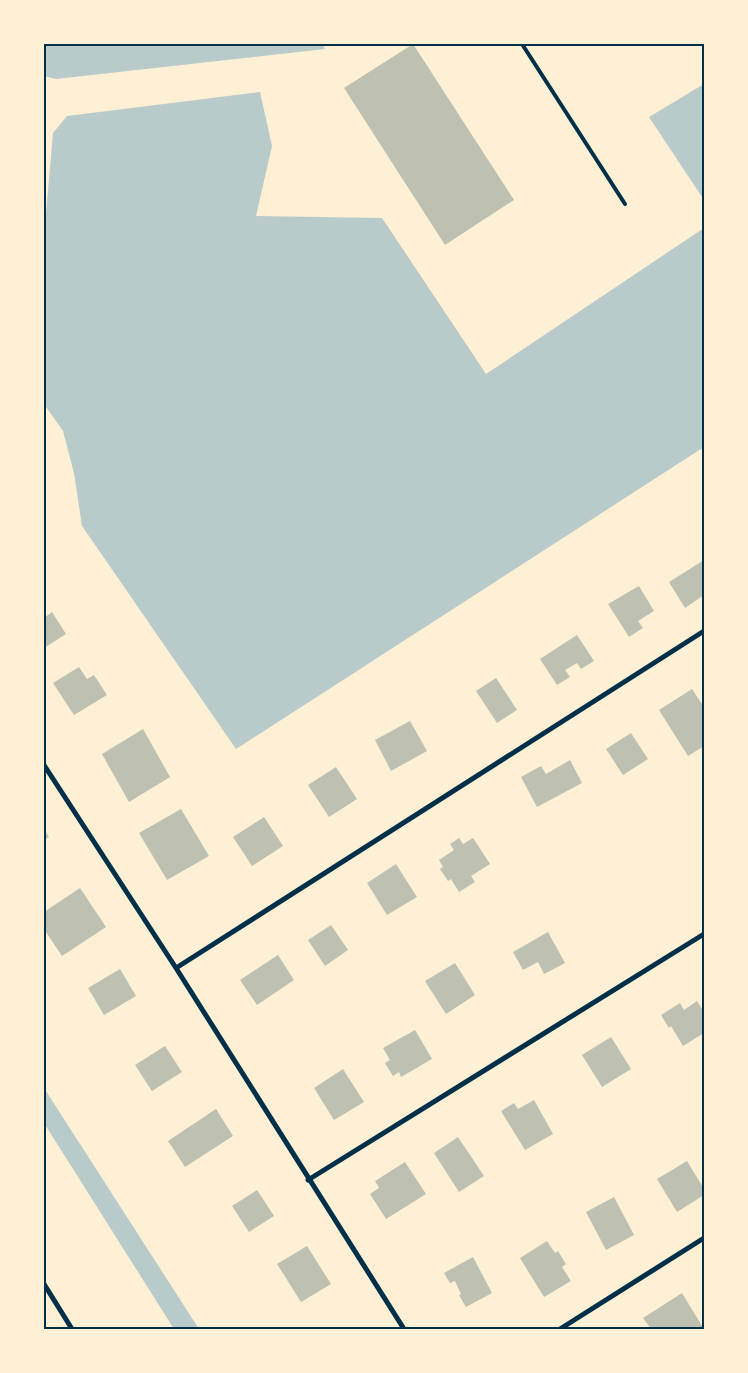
<svg xmlns="http://www.w3.org/2000/svg" width="748" height="1373" font-family="Overpass,sans-serif">
  <style>
    .green { fill: #b9caca }
    .building { fill: #bec0b2 }
    .lines { fill: none; stroke-linecap: round; stroke-linejoin: round }
    .service { stroke: #003049; stroke-width: 4 }
    .minor { stroke: #003049; stroke-width: 5 }
    .neatline { fill: none; stroke: #003049; stroke-width: 2 }
  </style>
  <rect width="100%" height="100%" fill="#fdf0d5"/>
  <path class="green" d="M 44,44 L 322,44 L 325,49 L 56,79 L 44,76 Z
    M 704,84 L 704,200 L 649,117 Z
    M 260,92 L 272,146 L 256,216 L 382,218 L 486,374 L 704,228 L 704,447 L 236,749 L 82,526 L 74,473 L 63,431 L 44,404 L 44,237 L 53,133 L 67,116 Z
    M 44,1088 L 199,1329 L 174,1329 L 44,1123 Z"/>
  <path class="building" d="M 413,44 L 514,200 L 445,245 L 344,88 Z
    M 704,560 L 704,595 L 685,608 L 669,582 Z
    M 639,586 L 654,611 L 638,621 L 643,628 L 629,637 L 608,604 Z
    M 52,612 L 66,634 L 44,648 L 44,618 Z
    M 577,635 L 594,661 L 581,669 L 577,663 L 565,670 L 570,677 L 557,685 L 540,659 Z
    M 79,667 L 87,679 L 94,675 L 107,695 L 74,715 L 53,683 Z
    M 496,678 L 517,710 L 497,723 L 476,691 Z
    M 692,689 L 704,707 L 704,746 L 688,756 L 659,710 Z
    M 410,721 L 427,751 L 391,771 L 375,740 Z
    M 143,729 L 170,777 L 129,802 L 102,754 Z
    M 631,733 L 648,759 L 623,775 L 606,749 Z
    M 570,760 L 582,783 L 537,807 L 521,777 L 541,766 L 546,774 Z
    M 336,767 L 357,799 L 329,817 L 308,785 Z
    M 181,809 L 209,856 L 167,880 L 139,833 Z
    M 264,817 L 283,846 L 252,866 L 233,837 Z
    M 44,829 L 49,837 L 44,840 Z
    M 459,838 L 463,844 L 473,838 L 490,864 L 471,876 L 475,882 L 459,892 L 451,879 L 448,881 L 440,869 L 443,867 L 439,860 L 454,850 L 450,844 Z
    M 396,864 L 417,897 L 387,915 L 367,883 Z
    M 80,888 L 106,927 L 62,956 L 44,929 L 44,912 Z
    M 331,925 L 348,950 L 325,966 L 308,940 Z
    M 548,932 L 565,963 L 544,974 L 538,962 L 523,970 L 513,952 Z
    M 278,955 L 294,980 L 257,1005 L 240,980 Z
    M 455,963 L 475,995 L 446,1014 L 425,981 Z
    M 120,969 L 136,996 L 104,1015 L 88,988 Z
    M 697,1001 L 704,1012 L 704,1033 L 683,1046 L 671,1026 L 669,1028 L 661,1015 L 680,1003 L 684,1010 Z
    M 415,1030 L 432,1059 L 401,1077 L 399,1072 L 393,1076 L 385,1063 L 390,1060 L 383,1048 Z
    M 611,1037 L 631,1069 L 602,1087 L 582,1055 Z
    M 165,1046 L 182,1072 L 152,1091 L 135,1065 Z
    M 343,1069 L 364,1102 L 334,1120 L 314,1088 Z
    M 534,1100 L 553,1134 L 525,1150 L 501,1111 L 514,1103 L 518,1109 Z
    M 216,1109 L 233,1136 L 185,1167 L 168,1141 Z
    M 458,1137 L 484,1176 L 459,1192 L 434,1153 Z
    M 687,1161 L 704,1189 L 704,1195 L 677,1212 L 657,1179 Z
    M 405,1162 L 426,1194 L 386,1219 L 370,1194 L 379,1188 L 375,1181 Z
    M 257,1190 L 274,1216 L 249,1232 L 232,1206 Z
    M 614,1197 L 634,1235 L 606,1250 L 586,1212 Z
    M 547,1241 L 555,1253 L 558,1251 L 566,1264 L 562,1267 L 571,1281 L 544,1297 L 520,1258 Z
    M 307,1246 L 331,1284 L 301,1302 L 277,1264 Z
    M 473,1257 L 492,1293 L 466,1307 L 459,1295 L 461,1294 L 455,1281 L 450,1283 L 444,1273 Z
    M 682,1293 L 704,1329 L 651,1329 L 643,1318 Z"/>
  <g class="lines">
    <path class="service" d="M 522,44 L 625,204"/>
    <path class="minor" d="M 44,765 L 176,968 L 404,1329
      M 176,968 L 704,631
      M 308,1180 L 704,934
      M 44,1284 L 72,1329
      M 560,1329 L 704,1238"/>
  </g>
  <rect width="748" height="1373" fill="none" stroke="#fdf0d5" stroke-width="90"/>
  <rect x="45" y="45" width="658" height="1283" class="neatline"/>
</svg>
